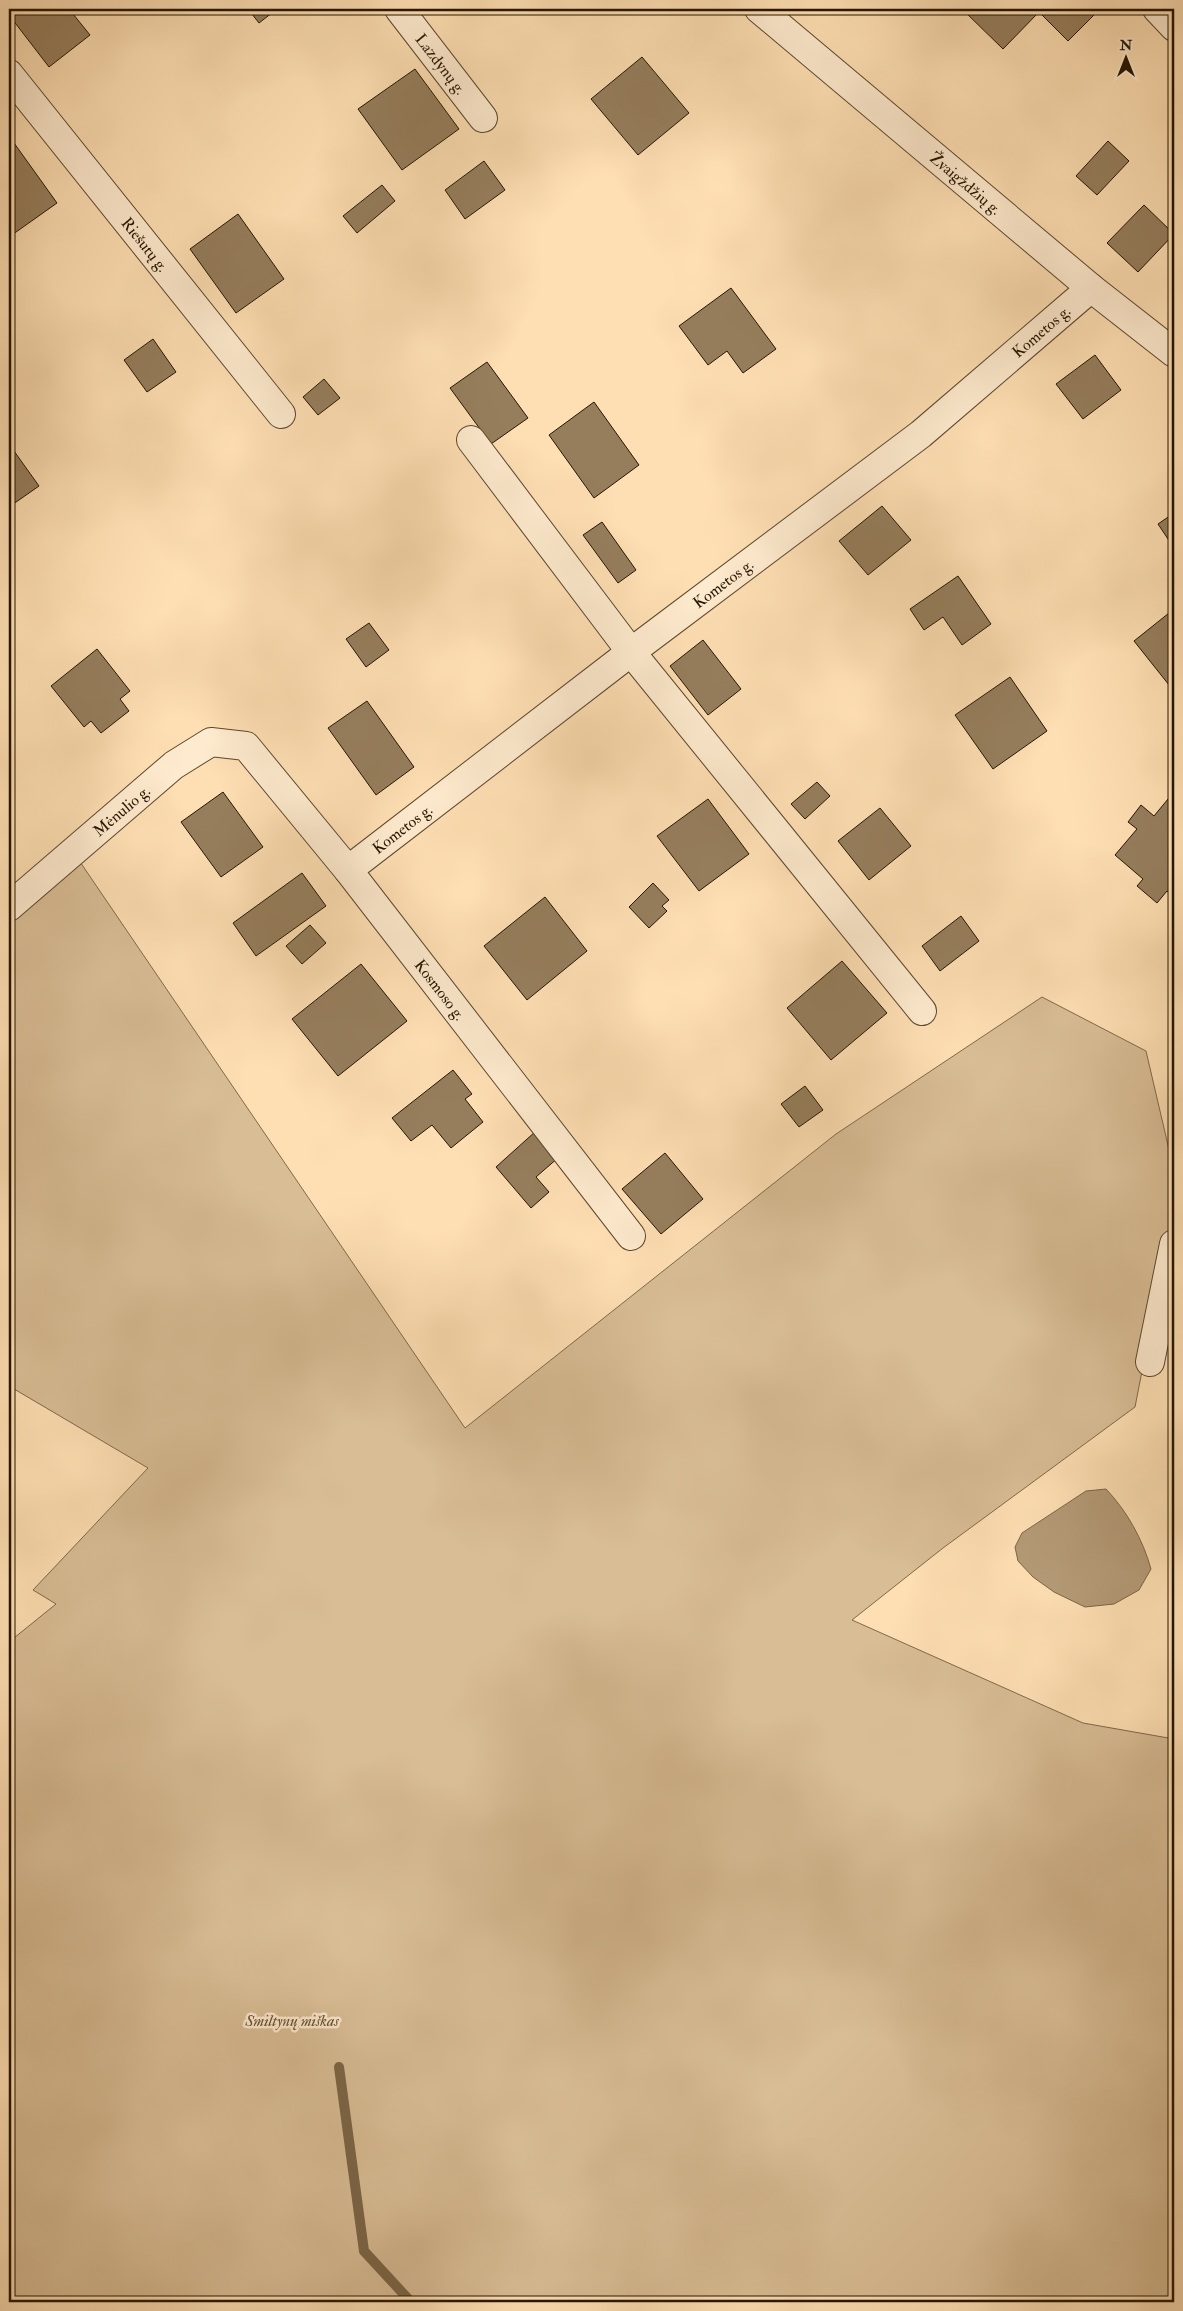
<svg xmlns="http://www.w3.org/2000/svg" width="1183" height="2311" font-family="'IM FELL Double Pica',serif">
  <style>
    .green { fill: #d9bd95; stroke: #7f694a }
    .water { fill: #b49a76; stroke: #7b6547 }
    .lines { fill: none; stroke-linecap: round; stroke-linejoin: round }
    .stream { stroke: #7b6547; stroke-width: 10 }
    .building { fill: #967e5d; stroke: #251500 }
    .street-casing { stroke: #5b482d; stroke-width: 30 }
    .street { stroke: #feeace; stroke-width: 28 }
    .labels { text-anchor: middle; stroke-width: 5; stroke-linejoin: round; paint-order: stroke }
    .street-label { font-size: 16px; fill: #251500; stroke: #feeace }
    .park-label { font-size: 16px; font-style: italic; fill: #645034; stroke: #feeace }
  </style>
  <rect width="100%" height="100%" fill="#fedfb3"/>
  <filter id="stains"><feTurbulence type="fractalNoise" baseFrequency=".004" numOctaves="4"/><feColorMatrix values="0 0 0 0 .2 0 0 0 0 .09 0 0 0 0 .02 0 0 0 .5 -.17"/></filter>
  <radialGradient id="worn" r=".72"><stop offset=".6" stop-color="#630" stop-opacity="0"/><stop offset="1" stop-color="#630" stop-opacity=".3"/></radialGradient>
  <path class="green" d="M 74,853 L 465,1428 L 836,1134 L 1042,997 L 1146,1051 L 1174,1171 L 1174,1207 L 1135,1407 L 943,1548 L 852,1620 L 1083,1723 L 1174,1739 L 1174,2302 L 9,2302 L 9,1642 L 56,1604 L 33,1590 L 148,1468 L 9,1386 L 9,907 Z"/>
  <path class="water" d="M 1106,1489 C 1127,1511 1143,1540 1151,1569 L 1139,1590 L 1114,1604 L 1085,1607 L 1054,1592 L 1033,1577 L 1018,1561 L 1015,1547 L 1022,1533 L 1086,1491 Z"/>
  <g class="lines">
    <path class="stream" d="M 339,2067 L 364,2251 L 411,2302"/>
  </g>
  <path class="building" d="M 9,9 L 69,9 L 90,35 L 49,67 L 9,15 Z
    M 248,9 L 277,9 L 259,23 Z
    M 962,9 L 1100,9 L 1068,41 L 1039,12 L 1003,49 Z
    M 642,57 L 689,113 L 638,155 L 591,99 Z
    M 415,69 L 459,129 L 402,170 L 358,109 Z
    M 9,136 L 57,203 L 9,237 Z
    M 1108,141 L 1129,161 L 1097,195 L 1076,176 Z
    M 484,161 L 505,190 L 465,219 L 445,190 Z
    M 382,185 L 395,201 L 357,233 L 343,216 Z
    M 1144,205 L 1174,234 L 1138,272 L 1107,243 Z
    M 238,214 L 284,279 L 236,313 L 190,249 Z
    M 731,288 L 776,349 L 743,373 L 727,351 L 708,365 L 679,326 Z
    M 153,339 L 176,372 L 147,392 L 124,360 Z
    M 1095,355 L 1121,390 L 1083,419 L 1056,384 Z
    M 487,362 L 528,418 L 491,444 L 450,388 Z
    M 324,379 L 340,398 L 318,415 L 303,397 Z
    M 594,402 L 639,465 L 594,498 L 549,435 Z
    M 9,444 L 39,486 L 9,507 Z
    M 882,506 L 911,540 L 868,575 L 839,541 Z
    M 1174,513 L 1174,548 L 1158,524 Z
    M 602,522 L 636,570 L 618,583 L 583,535 Z
    M 958,576 L 991,624 L 962,645 L 943,617 L 924,630 L 910,609 Z
    M 1174,609 L 1174,689 L 1173,690 L 1134,641 Z
    M 369,623 L 389,650 L 366,667 L 346,639 Z
    M 703,640 L 741,689 L 708,715 L 670,666 Z
    M 97,649 L 130,691 L 120,699 L 129,711 L 101,733 L 91,721 L 84,727 L 51,686 Z
    M 1010,677 L 1047,731 L 993,769 L 955,715 Z
    M 367,701 L 414,767 L 376,795 L 328,728 Z
    M 817,782 L 830,796 L 805,819 L 791,804 Z
    M 223,792 L 263,847 L 221,877 L 181,822 Z
    M 1173,793 L 1174,897 L 1167,891 L 1157,903 L 1137,886 L 1143,879 L 1115,855 L 1137,829 L 1128,822 L 1141,805 L 1154,816 Z
    M 708,799 L 749,854 L 699,891 L 657,836 Z
    M 880,808 L 911,846 L 869,880 L 838,841 Z
    M 302,873 L 326,906 L 256,956 L 233,923 Z
    M 653,883 L 669,900 L 662,906 L 667,911 L 649,928 L 629,907 Z
    M 545,897 L 587,951 L 527,1000 L 484,946 Z
    M 961,916 L 979,941 L 940,971 L 922,946 Z
    M 310,925 L 326,943 L 302,964 L 286,946 Z
    M 842,961 L 887,1013 L 831,1060 L 787,1008 Z
    M 361,964 L 407,1021 L 338,1076 L 292,1019 Z
    M 453,1070 L 472,1094 L 465,1099 L 483,1122 L 451,1148 L 432,1125 L 411,1141 L 392,1118 Z
    M 805,1086 L 823,1110 L 799,1127 L 781,1104 Z
    M 536,1131 L 559,1157 L 536,1177 L 549,1192 L 531,1208 L 496,1167 Z
    M 665,1153 L 703,1199 L 661,1234 L 622,1189 Z"/>
  <g class="lines">
    <g class="street-casing">
      <g id="street">
        <path id="s1" d="M 399,9 L 483,118"/>
        <path id="s2" d="M 759,9 L 1091,288 L 1174,353"/>
        <path d="M 1157,9 L 1174,27"/>
        <path id="s3" d="M 9,74 L 281,414"/>
        <path d="M 471,440 L 631,652 L 922,1011"/>
        <path id="s4" d="M 348,870 L 631,652 L 921,434 L 1091,288"/>
        <path id="s5" d="M 9,907 L 174,765 L 211,742 L 246,746 L 348,870 L 631,1236"/>
        <path d="M 1150,1362 L 1174,1244"/>
      </g>
    </g>
    <use href="#street" class="street"/>
  </g>
  <g class="labels">
    <g class="street-label">
      <text dy="6" stroke="none"><textPath href="#s1" startOffset="69">Lazdynų g.</textPath></text>
      <text dy="6" stroke="none"><textPath href="#s2" startOffset="270">Žvaigždžių g.</textPath></text>
      <text dy="6" stroke="none"><textPath href="#s3" startOffset="218">Riešutų g.</textPath></text>
      <text dy="6" stroke="none"><textPath href="#s4" startOffset="878">Kometos g.</textPath></text>
      <text dy="6" stroke="none"><textPath href="#s4" startOffset="472">Kometos g.</textPath></text>
      <text dy="6" stroke="none"><textPath href="#s5" startOffset="148">Mėnulio g.</textPath></text>
      <text dy="6" stroke="none"><textPath href="#s4" startOffset="68">Kometos g.</textPath></text>
      <text dy="6" stroke="none"><textPath href="#s5" startOffset="608">Kosmoso g.</textPath></text>
    </g>
    <g class="park-label">
      <text x="292" y="2026">Smiltynų miškas</text>
    </g>
  </g>
  <rect width="1183" height="2311" fill="none" stroke="#fedfb3" stroke-width="30"/>
  <rect x="10" y="10" width="1163" height="2291" fill="none" stroke="#251500" stroke-width="2.5"/>
  <rect x="15" y="15" width="1153" height="2281" fill="none" stroke="#251500"/>
  <g transform="translate(1126 58)" stroke="#feeace" stroke-width="4" paint-order="stroke">
  <path d="M0-4L9 19L0 12L-9 19Z" fill="#251500"/>
  <text y="-8" font-size="14" font-weight="bold" text-anchor="middle" fill="#251500">N</text>
  </g>
  <rect width="100%" height="100%" filter="url(#stains)"/>
  <rect width="100%" height="100%" fill="url(#worn)"/>
</svg>
